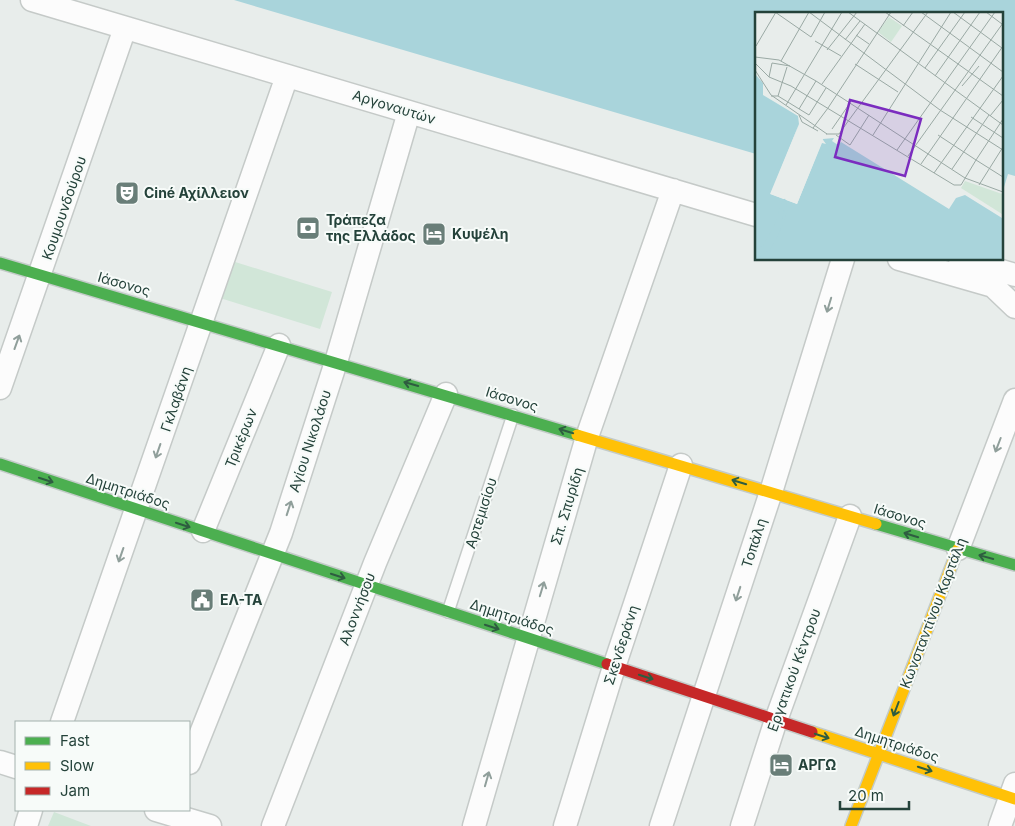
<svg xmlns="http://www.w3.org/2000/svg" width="1015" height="826" font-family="Inter,sans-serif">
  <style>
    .green { fill: #d1e6d8 }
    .water { fill: #a9d4db }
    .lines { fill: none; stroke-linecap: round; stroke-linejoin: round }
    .lane-casing { stroke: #c5cac8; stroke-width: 14 }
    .street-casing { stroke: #c5cac8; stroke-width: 25 }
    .fast-casing { stroke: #c3cbc8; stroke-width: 14 }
    .slow-casing { stroke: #c3cbc8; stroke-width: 14 }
    .jam-casing { stroke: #c3cbc8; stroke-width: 14 }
    .lane { stroke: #fcfcfc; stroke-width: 11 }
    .street { stroke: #fcfcfc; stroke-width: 22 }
    .fast { stroke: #4caf50; stroke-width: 11 }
    .slow { stroke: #ffc107; stroke-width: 11 }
    .jam { stroke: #c62828; stroke-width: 11 }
    .oneway { stroke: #909f9b }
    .oneway2 { stroke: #2e5d40 }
    .labels { text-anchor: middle; stroke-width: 4; stroke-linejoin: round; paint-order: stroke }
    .street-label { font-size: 14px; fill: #24423a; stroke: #f7fbf9 }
    .poi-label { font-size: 14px; font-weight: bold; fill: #24423a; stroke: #f7fbf9; text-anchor: start }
    .inset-river { fill: none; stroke: #a9d4db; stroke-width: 2.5 }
    .inset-road { fill: none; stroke: #9aa9a4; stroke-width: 1 }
    .view { fill: #7b2cbf; fill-opacity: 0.15; stroke: #7b2cbf; stroke-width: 2.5 }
    .inset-edge { fill: none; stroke: #24423a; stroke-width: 2.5 }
  </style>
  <rect width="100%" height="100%" fill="#e8edeb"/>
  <path class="green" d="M 232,261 L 332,292 L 320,329 L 220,298 Z
    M 54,812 L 91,826 L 48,826 Z"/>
  <path class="water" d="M 234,0 L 1015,0 L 1015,176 L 1008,174 L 1001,197 L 1001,14 L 756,14 L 756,154 Z"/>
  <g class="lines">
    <g class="lane-casing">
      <path id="lane" d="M 448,612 L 513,415"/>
    </g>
    <g class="street-casing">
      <path id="street" d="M 32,0 L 756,215
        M 899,259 L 993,286 L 1015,307
        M 960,259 L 1015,275
        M 0,388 L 125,28
        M 203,531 L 279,345
        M 958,549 L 1015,400
        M 62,722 L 287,76
        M 0,762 L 16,767
        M 189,763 L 281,533 L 336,362 L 409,112
        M 156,810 L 210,826
        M 26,826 L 31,810
        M 273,826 L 375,563 L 446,394
        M 474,826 L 587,437 L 673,190
        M 565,826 L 614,667 L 681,465
        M 661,826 L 771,492 L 843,259
        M 742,826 L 776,720 L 850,516
        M 1000,826 L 1015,784"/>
    </g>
    <g class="fast-casing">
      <path id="fast" d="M 0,263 L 577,435
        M 0,464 L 607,664
        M 876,524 L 1015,565"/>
    </g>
    <g class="slow-casing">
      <path id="slow" d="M 577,435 L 876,524
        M 812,732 L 1015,799
        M 851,826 L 958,549"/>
    </g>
    <g class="jam-casing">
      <path id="jam" d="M 607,664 L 812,732"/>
    </g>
    <use href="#lane" class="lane"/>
    <use href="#street" class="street"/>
    <use href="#fast" class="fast"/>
    <use href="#slow" class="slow"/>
    <use href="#jam" class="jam"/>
  </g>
  <defs><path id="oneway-shaft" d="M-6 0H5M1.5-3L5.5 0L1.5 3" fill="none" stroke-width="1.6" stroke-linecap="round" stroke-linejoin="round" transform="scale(1.25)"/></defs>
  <g class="oneway">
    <use href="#oneway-shaft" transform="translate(829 305) rotate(107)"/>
    <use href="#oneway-shaft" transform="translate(17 342) rotate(-70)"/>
    <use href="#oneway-shaft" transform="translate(998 445) rotate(111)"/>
    <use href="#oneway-shaft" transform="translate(158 451) rotate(109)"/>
    <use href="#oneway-shaft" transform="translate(289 508) rotate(-72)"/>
    <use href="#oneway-shaft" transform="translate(121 555) rotate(109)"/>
    <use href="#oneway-shaft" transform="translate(542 589) rotate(-73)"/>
    <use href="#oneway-shaft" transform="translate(738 594) rotate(108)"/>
    <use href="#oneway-shaft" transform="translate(487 779) rotate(-74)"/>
  </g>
  <g class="oneway2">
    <use href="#oneway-shaft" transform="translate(411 384) rotate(-164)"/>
    <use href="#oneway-shaft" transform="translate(566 431) rotate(-163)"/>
    <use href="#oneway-shaft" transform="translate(46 480) rotate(18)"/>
    <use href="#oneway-shaft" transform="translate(739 482) rotate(-163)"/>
    <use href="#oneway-shaft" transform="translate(183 525) rotate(18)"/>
    <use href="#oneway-shaft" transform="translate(911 535) rotate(-163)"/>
    <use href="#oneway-shaft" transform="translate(986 557) rotate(-165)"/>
    <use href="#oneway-shaft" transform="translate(338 576) rotate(18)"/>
    <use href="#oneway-shaft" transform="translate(492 627) rotate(18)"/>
    <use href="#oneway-shaft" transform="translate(646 677) rotate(18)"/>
    <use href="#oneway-shaft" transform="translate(896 709) rotate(111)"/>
    <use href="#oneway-shaft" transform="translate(822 736) rotate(18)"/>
    <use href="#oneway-shaft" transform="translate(925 769) rotate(18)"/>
  </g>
  <defs>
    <g id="theatre-square" transform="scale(1.25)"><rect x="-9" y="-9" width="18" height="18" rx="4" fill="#697e78" stroke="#f7fbf9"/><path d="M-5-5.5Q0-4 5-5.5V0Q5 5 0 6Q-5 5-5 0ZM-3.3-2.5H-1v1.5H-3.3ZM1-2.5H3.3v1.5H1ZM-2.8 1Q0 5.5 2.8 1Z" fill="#fff"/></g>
    <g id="bank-square" transform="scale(1.25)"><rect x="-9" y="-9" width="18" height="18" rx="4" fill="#697e78" stroke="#f7fbf9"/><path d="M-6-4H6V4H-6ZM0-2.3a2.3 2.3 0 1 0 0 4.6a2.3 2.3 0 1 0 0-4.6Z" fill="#fff"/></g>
    <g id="hotel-square" transform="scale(1.25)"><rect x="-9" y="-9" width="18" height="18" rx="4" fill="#697e78" stroke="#f7fbf9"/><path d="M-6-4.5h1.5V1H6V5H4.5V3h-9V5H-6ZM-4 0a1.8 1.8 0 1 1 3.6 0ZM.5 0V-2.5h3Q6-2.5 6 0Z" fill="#fff"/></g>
    <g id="civic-square" transform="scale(1.25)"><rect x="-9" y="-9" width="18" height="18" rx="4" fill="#697e78" stroke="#f7fbf9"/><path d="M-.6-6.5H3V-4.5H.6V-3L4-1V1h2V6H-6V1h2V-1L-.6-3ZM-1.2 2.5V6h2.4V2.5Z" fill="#fff"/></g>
  </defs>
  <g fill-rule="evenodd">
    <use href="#theatre-square" x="127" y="193"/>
    <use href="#bank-square" x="308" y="228"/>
    <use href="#hotel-square" x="434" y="234"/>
    <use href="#civic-square" x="202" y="600"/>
    <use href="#hotel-square" x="781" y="765"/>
  </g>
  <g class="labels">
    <g class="street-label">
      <text transform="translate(394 107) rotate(17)" y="5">Αργοναυτών</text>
      <text transform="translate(64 208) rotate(-71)" y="5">Κουμουνδούρου</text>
      <text transform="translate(124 284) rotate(16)" y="5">Ιάσονος</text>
      <text transform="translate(176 399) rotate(-71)" y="5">Γκλαβάνη</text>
      <text transform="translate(512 399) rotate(17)" y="5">Ιάσονος</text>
      <text transform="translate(241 438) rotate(-68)" y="5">Τρικέρων</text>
      <text transform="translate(310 441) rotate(-72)" y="5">Αγίου Νικολάου</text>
      <text transform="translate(128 491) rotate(18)" y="5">Δημητριάδος</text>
      <text transform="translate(567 506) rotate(-73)" y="5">Σπ. Σπυρίδη</text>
      <text transform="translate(481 513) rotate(-72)" y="5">Αρτεμισίου</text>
      <text transform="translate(900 516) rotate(17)" y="5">Ιάσονος</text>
      <text transform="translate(754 543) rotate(-72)" y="5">Τοπάλη</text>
      <text transform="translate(357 609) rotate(-69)" y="5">Αλοννήσου</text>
      <text transform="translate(933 613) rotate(-69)" y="5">Κωνσταντίνου Καρτάλη</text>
      <text transform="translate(512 617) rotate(18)" y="5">Δημητριάδος</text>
      <text transform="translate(621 645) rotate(-72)" y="5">Σκενδεράνη</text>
      <text transform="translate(794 670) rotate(-70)" y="5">Εργατικού Κέντρου</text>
      <text transform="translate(897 744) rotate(18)" y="5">Δημητριάδος</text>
    </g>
    <g class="poi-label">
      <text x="144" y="198">Ciné Αχίλλειον</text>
      <text x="326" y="225">Τράπεζα<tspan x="326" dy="16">της Ελλάδος</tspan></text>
      <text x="452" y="239">Κυψέλη</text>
      <text x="220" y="605">ΕΛ-ΤΑ</text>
      <text x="798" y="770">ΑΡΓΩ</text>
    </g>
  </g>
  <g transform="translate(755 12)">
    <rect width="248" height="248" fill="#e8edeb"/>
    <path d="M 134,5 L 147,14 L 136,30 L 123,20 ZM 210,169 L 247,182 L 247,202 L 206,176 Z" fill="#d1e6d8"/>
    <path d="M 0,62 L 8,71 L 8,83 L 43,104 L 44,112 L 16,182 L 42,192 L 68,127 L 79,126 L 77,129 L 83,133 L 86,130 L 194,197 L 201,186 L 210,183 L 247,206 L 247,247 L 0,247 Z" fill="#a9d4db"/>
    <path d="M 44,112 L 19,180 L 40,189 L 66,125 L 71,132 L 67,131 L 42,192 L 15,182 Z" fill="#e8edeb"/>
    <path class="inset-river" d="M 0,240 L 9,234 L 21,213 L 29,188M 0,242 L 11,235 L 23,213 L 29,190M 0,244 L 12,236 L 24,214 L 29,193M 0,246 L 14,237 L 26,214 L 31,199 L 29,187"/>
    <path class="inset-road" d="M 20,0 L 56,25 L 70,0M 54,0 L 185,98 L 248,138M 93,0 L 248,113M 130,0 L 248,84M 166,0 L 248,60M 198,0 L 247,36M 231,0 L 247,12M 148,14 L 158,0M 101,23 L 114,32M 90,28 L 105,9M 60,29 L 86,44M 1,34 L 21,0M 72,38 L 102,0M 0,45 L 24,48 L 61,69 L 210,166M 26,49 L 54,0M 0,51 L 14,65 L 36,74 L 199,173 L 206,173 L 221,148 L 248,165M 100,52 L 143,80M 170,56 L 210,0M 0,58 L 16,83 L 72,122M 180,64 L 225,0M 14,65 L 17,51 L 35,54M 67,72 L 110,12M 207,74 L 224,54M 16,84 L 23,84 L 54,103 L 71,76M 23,84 L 32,55M 31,93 L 87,0M 73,96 L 136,0M 44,97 L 61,69M 44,103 L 47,110 L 63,119M 235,104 L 248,88M 216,105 L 248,126M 94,108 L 173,0M 58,116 L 73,96M 77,117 L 95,91M 71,122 L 84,122 L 94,108M 81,123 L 95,133 L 114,103M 118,123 L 196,0M 183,123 L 221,148 L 248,107M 142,138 L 240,0M 153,144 L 248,11M 166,152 L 248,34M 197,157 L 234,103M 179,161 L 248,64M 210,166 L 248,180M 224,173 L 248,135"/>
    <path class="view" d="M 95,88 L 166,107 L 150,164 L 80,145 Z"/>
    <rect width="248" height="248" class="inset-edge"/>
  </g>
  <rect x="15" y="721" width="175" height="90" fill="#f7fbf9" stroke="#a3b1ad"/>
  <rect x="25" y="737" width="25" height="8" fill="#4caf50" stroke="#a3b1ad"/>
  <text x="60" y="746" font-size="15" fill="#24423a">Fast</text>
  <rect x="25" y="762" width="25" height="8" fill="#ffc107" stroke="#a3b1ad"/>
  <text x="60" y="771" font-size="15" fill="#24423a">Slow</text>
  <rect x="25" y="787" width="25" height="8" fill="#c62828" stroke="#a3b1ad"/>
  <text x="60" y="796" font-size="15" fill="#24423a">Jam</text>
  <path d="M840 801v8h69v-8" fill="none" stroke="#24423a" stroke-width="2.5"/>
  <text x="848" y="801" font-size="15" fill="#24423a" stroke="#f7fbf9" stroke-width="4" paint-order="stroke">20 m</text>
</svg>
